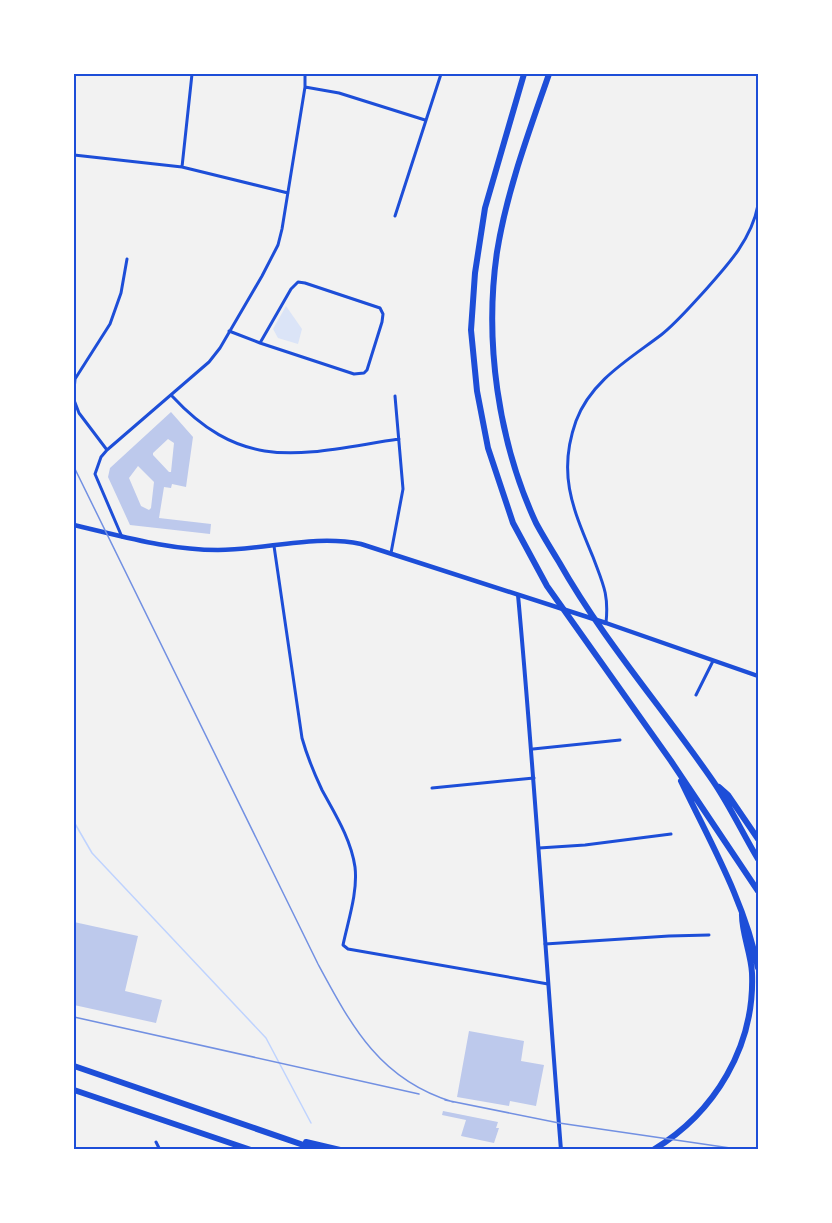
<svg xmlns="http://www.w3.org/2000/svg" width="832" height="1223" font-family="'Work Sans',sans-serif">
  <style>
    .green { fill: #dbe4f7 }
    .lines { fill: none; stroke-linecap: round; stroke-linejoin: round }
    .stream { stroke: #bfd3fe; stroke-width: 1.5 }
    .building { fill: #bdc9ec; fill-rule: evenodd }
    .minor { stroke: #1d4ed8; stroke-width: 3 }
    .tertiary { stroke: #1d4ed8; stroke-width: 4 }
    .secondary { stroke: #1d4ed8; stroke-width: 4.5 }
    .motorway { stroke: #1d4ed8; stroke-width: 6 }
    .rail { stroke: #7290e2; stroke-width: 1.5 }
    .neatline { fill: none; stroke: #1d4ed8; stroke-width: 2 }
  </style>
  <rect width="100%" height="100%" fill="#f2f2f2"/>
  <path class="green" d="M 286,306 L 302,329 L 298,344 L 278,338 L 273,329 Z"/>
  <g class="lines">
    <path class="stream" d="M 74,822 L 92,853 L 266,1038 L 311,1123"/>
  </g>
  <path class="building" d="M 171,412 L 193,437 L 186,487 L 172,484 L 171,488 L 164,487 L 159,518 L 211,524 L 210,534 L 130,525 L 108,477 L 110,468 ZM 168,439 L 174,443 L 171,472 L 169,472 L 153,455 L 153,453 ZM 138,466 L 154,482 L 151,508 L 149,510 L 141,506 L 129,478 Z
    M 74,922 L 138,936 L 125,991 L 162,1000 L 156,1023 L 74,1005 Z
    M 469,1031 L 524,1041 L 521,1061 L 544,1065 L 536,1106 L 510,1101 L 509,1106 L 457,1097 Z
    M 443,1111 L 498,1122 L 496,1128 L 499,1128 L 494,1143 L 461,1136 L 466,1120 L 442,1115 Z"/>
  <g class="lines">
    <path class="minor" d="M 305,87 L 339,93 L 425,120
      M 74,155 L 182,167 L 288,193
      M 182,167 L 192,74
      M 395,216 L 441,74
      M 298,282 L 305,283 L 380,308 L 383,314 L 382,322 L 367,370 L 364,373 L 354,374 L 260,343 L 291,289 Z
      M 229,331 L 260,343
      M 74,390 L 75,379 L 110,324 L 121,293 L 127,259
      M 172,396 C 245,475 304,453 399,439
      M 74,400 L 79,413 L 107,450
      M 122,537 L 95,474 L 101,457 L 107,450 L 209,362 L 220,348 L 262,276 L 278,245 L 282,229 L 305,87 L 305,74
      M 274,546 L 302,738 C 307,756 314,773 322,790 C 335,814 351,839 355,867 C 358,892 348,921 343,945 L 348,949 L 548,984
      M 391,553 L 403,489 L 395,396
      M 606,623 C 609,594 603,584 593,557 C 573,509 557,474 576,421 C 591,381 628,360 661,335 C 675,324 688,309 700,296 C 724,269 751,242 758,205
      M 696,695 L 713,661
      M 533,749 L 620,740
      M 432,788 L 534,778
      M 539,848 L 585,845 L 671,834
      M 545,944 L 669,936 L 709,935
      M 156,1142 L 160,1150"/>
    <path class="tertiary" d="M 518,595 C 535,780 546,965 561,1150"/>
    <path class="secondary" d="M 74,525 C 122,536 168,550 218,550 C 266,550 314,534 361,544 L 606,623 L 758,676"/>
    <path class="motorway" d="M 524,74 L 485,208 L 475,273 L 471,330 L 477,391 L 488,448 L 513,523 L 547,586 L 671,761 L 758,891
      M 549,74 C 529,132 507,190 497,252 C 484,341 498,441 536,523 C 543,536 551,549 559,562 C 603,640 662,707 713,781 C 730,806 743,834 758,859
      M 681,781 C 710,842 745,902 758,968
      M 719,787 L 728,795 L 758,839
      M 74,1066 L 318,1150
      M 74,1090 L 251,1150
      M 306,1142 L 340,1150
      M 653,1150 C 715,1113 755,1046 752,973 C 751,953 741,931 742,913"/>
    <path class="rail" d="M 74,467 L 318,964 C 352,1027 380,1080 453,1102
      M 74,1017 L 419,1094
      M 445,1100 L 559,1123 L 744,1150"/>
  </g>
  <rect width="832" height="1223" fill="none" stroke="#ffffff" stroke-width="150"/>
  <rect x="75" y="75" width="682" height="1073" class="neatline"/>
</svg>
